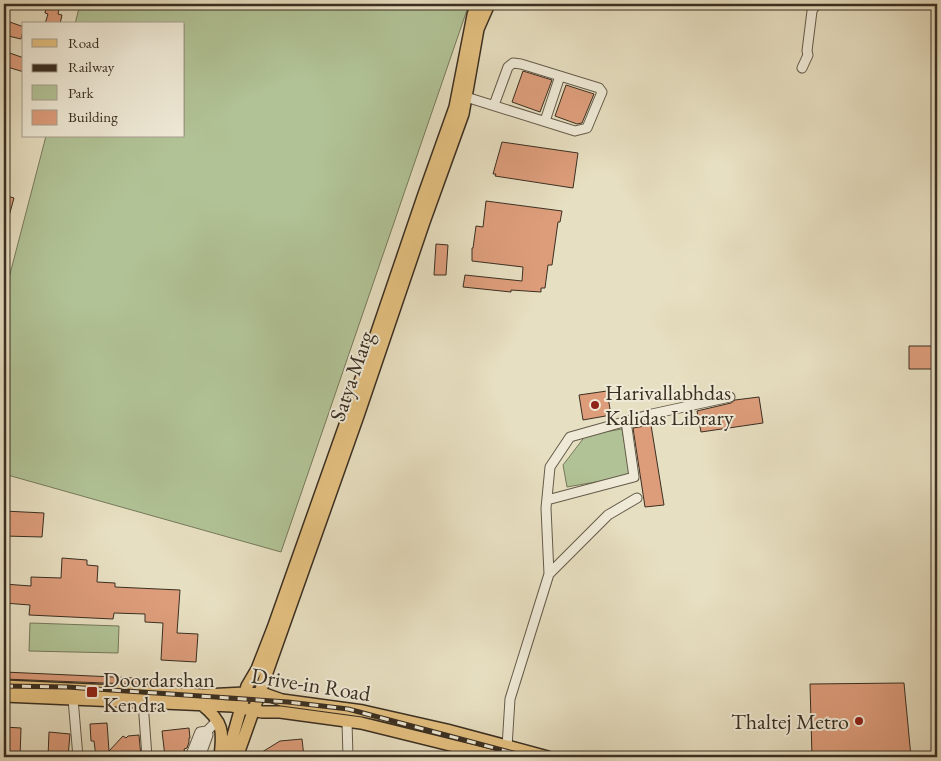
<svg xmlns="http://www.w3.org/2000/svg" width="941" height="761" font-family="'EB Garamond',serif">
  <style>
    .green { fill: #b1c396; stroke: #76795c }
    .building { fill: #dd9d7b; stroke: #3a2f22 }
    .lines { fill: none; stroke-linecap: round; stroke-linejoin: round }
    .minor-casing { stroke: #655b4a; stroke-width: 11 }
    .major-casing { stroke: #3a2f22; stroke-width: 14 }
    .minor { stroke: #efead7; stroke-width: 9 }
    .major { stroke: #e4c080; stroke-width: 11 }
    .rail-casing { stroke: #3a2f22; stroke-width: 5 }
    .rail { stroke: #efead7; stroke-width: 3; stroke-dasharray: 9; stroke-linecap: butt }
    .poi-dot { fill: #8f2418; stroke: #efead7; stroke-width: 2 }
    .labels { text-anchor: middle; stroke-width: 4; stroke-linejoin: round; paint-order: stroke }
    .street-label { font-size: 22px; fill: #3a2f22; stroke: #efead7 }
    .poi-label { font-size: 22px; fill: #3a2f22; stroke: #efead7; text-anchor: start }
  </style>
  <rect width="100%" height="100%" fill="#e7dfc1"/>
  <filter id="stains"><feTurbulence type="fractalNoise" baseFrequency=".004" numOctaves="4"/><feColorMatrix values="0 0 0 0 .2 0 0 0 0 .09 0 0 0 0 .02 0 0 0 .5 -.17"/></filter>
  <radialGradient id="worn" r=".72"><stop offset=".6" stop-color="#630" stop-opacity="0"/><stop offset="1" stop-color="#630" stop-opacity=".3"/></radialGradient>
  <path class="green" d="M 80,4 L 469,4 L 281,552 L 4,474 L 4,297 L 46,136 L 184,136 L 184,24 L 75,24 Z
    M 622,429 L 630,476 L 567,487 L 563,465 L 586,435 Z
    M 30,623 L 119,626 L 118,653 L 29,651 Z"/>
  <path class="building" d="M 47,4 L 60,4 L 58,14 L 62,15 L 60,24 L 45,24 L 48,14 L 45,13 Z
    M 4,20 L 24,27 L 21,39 L 4,35 Z
    M 4,51 L 24,58 L 24,72 L 4,66 Z
    M 523,71 L 552,80 L 540,112 L 512,102 Z
    M 566,85 L 594,94 L 582,123 L 577,124 L 555,116 Z
    M 502,142 L 578,153 L 573,188 L 495,176 L 496,174 L 493,174 Z
    M 4,195 L 14,198 L 6,227 L 4,226 Z
    M 486,201 L 562,211 L 560,222 L 558,222 L 552,265 L 548,265 L 545,288 L 541,288 L 541,292 L 511,290 L 511,292 L 463,287 L 465,275 L 522,281 L 523,267 L 472,261 L 472,248 L 473,248 L 476,226 L 483,227 Z
    M 436,244 L 448,245 L 446,275 L 434,275 Z
    M 909,346 L 937,346 L 937,369 L 909,369 Z
    M 607,391 L 611,415 L 583,420 L 579,395 Z
    M 759,397 L 763,423 L 701,432 L 697,411 L 731,403 L 735,400 Z
    M 651,425 L 664,505 L 645,507 L 633,428 Z
    M 4,511 L 44,513 L 42,537 L 4,536 Z
    M 62,558 L 87,560 L 87,565 L 98,566 L 97,582 L 115,583 L 115,587 L 180,590 L 177,633 L 198,634 L 196,662 L 161,660 L 163,623 L 145,622 L 145,614 L 114,613 L 113,619 L 29,615 L 30,605 L 4,603 L 4,584 L 31,586 L 31,577 L 61,578 Z
    M 4,672 L 180,680 L 180,686 L 4,679 Z
    M 904,683 L 911,757 L 812,757 L 810,684 Z
    M 107,723 L 109,751 L 123,736 L 126,738 L 128,736 L 139,735 L 141,757 L 96,757 L 94,741 L 91,741 L 90,724 Z
    M 4,727 L 21,728 L 20,757 L 4,757 Z
    M 189,728 L 190,738 L 189,738 L 189,742 L 187,748 L 184,749 L 185,753 L 182,754 L 183,757 L 165,757 L 162,731 Z
    M 49,732 L 70,734 L 68,757 L 48,757 Z
    M 302,739 L 304,757 L 254,757 L 280,741 Z"/>
  <g class="lines">
    <g class="minor-casing">
      <path id="minor" d="M 802,68 L 808,55 L 807,51 L 812,11 L 816,4
        M 466,97 L 575,131 L 587,128 L 602,92 L 599,88 L 521,64 L 513,63 L 508,67 L 494,105
        M 545,121 L 560,76
        M 547,500 L 634,477 L 626,421
        M 549,574 L 608,515 L 637,498
        M 73,699 L 78,757
        M 143,702 L 147,757
        M 347,722 L 348,757
        M 507,747 L 510,699 L 549,574 L 546,508 L 550,467 L 570,437 L 652,414 L 730,397
        M 190,757 L 200,732 L 207,731
        M 200,757 L 208,735 L 207,731 L 217,721"/>
    </g>
    <g class="major-casing">
      <path id="major" d="M 4,686 L 204,695 L 245,693 L 265,694 L 282,700 L 363,711 L 447,730 L 548,757
        M 4,696 L 232,706 L 262,712 L 280,712 L 361,723 L 499,757
        M 201,704 C 224,722 223,731 220,757
        M 227,757 L 247,686 L 257,669 L 273,628 L 352,405 L 424,194 L 455,107 L 473,15 L 477,4
        M 237,757 L 358,416 L 424,222 L 463,114 L 478,29 L 489,4"/>
    </g>
    <use href="#minor" class="minor"/>
    <use href="#major" class="major"/>
    <g class="rail-casing">
      <path id="rail" d="M 4,686 L 67,687 L 288,702 L 348,709 L 528,757"/>
    </g>
    <use href="#rail" class="rail"/>
  </g>
  <g class="poi-dot">
    <circle cx="595" cy="405" r="5"/>
    <rect x="86" y="686" width="12" height="12" rx="2.5"/>
    <circle cx="859" cy="721" r="5"/>
  </g>
  <g class="labels">
    <g class="street-label">
      <text transform="translate(351 376) rotate(-71)" y="8">Satya Marg</text>
      <text transform="translate(311 684) rotate(9)" y="8">Drive-in Road</text>
    </g>
    <g class="poi-label">
      <text x="605" y="400">Harivallabhdas<tspan x="605" dy="25">Kalidas Library</tspan></text>
      <text x="103" y="687">Doordarshan<tspan x="103" dy="25">Kendra</tspan></text>
      <text x="849" y="729" text-anchor="end">Thaltej Metro</text>
    </g>
  </g>
  <rect width="941" height="761" fill="none" stroke="#e7dfc1" stroke-width="20"/>
  <rect x="5" y="5" width="931" height="751" fill="none" stroke="#3a2f22" stroke-width="2.5"/>
  <rect x="10" y="10" width="921" height="741" fill="none" stroke="#3a2f22"/>
  <rect x="22" y="22" width="162" height="115" fill="#efead7" stroke="#a79f8f"/>
  <rect x="32" y="39" width="25" height="8" fill="#e4c080" stroke="#a79f8f"/>
  <text x="68" y="48" font-size="15" fill="#3a2f22">Road</text>
  <rect x="32" y="64" width="25" height="8" fill="#3a2f22" stroke="#a79f8f"/>
  <text x="68" y="72" font-size="15" fill="#3a2f22">Railway</text>
  <rect x="32" y="85" width="25" height="15" fill="#b1c396" stroke="#a79f8f"/>
  <text x="68" y="98" font-size="15" fill="#3a2f22">Park</text>
  <rect x="32" y="110" width="25" height="15" fill="#dd9d7b" stroke="#a79f8f"/>
  <text x="68" y="122" font-size="15" fill="#3a2f22">Building</text>
  <rect width="100%" height="100%" filter="url(#stains)"/>
  <rect width="100%" height="100%" fill="url(#worn)"/>
</svg>
